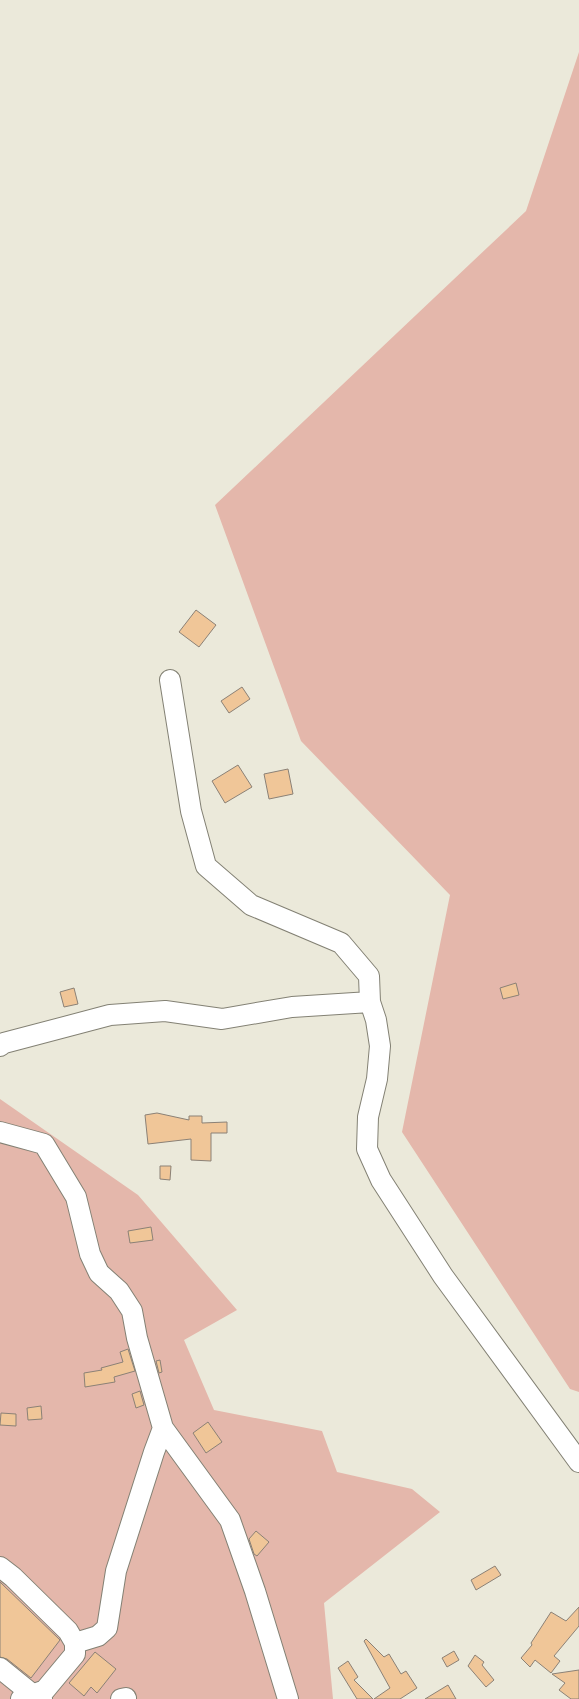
<svg xmlns="http://www.w3.org/2000/svg" width="579" height="1699" font-family="'Nunito Sans',sans-serif">
  <style>
    .green { fill: #e4b7ab }
    .building { fill: #f0c698; stroke: #8b8176 }
    .lines { fill: none; stroke-linecap: round; stroke-linejoin: round }
    .minor-casing { stroke: #838174; stroke-width: 22 }
    .minor { stroke: #fff; stroke-width: 20 }
  </style>
  <rect width="100%" height="100%" fill="#ebe9da"/>
  <path class="green" d="M 579,52 L 579,1392 L 570,1389 L 402,1132 L 450,895 L 301,741 L 215,505 L 526,211 Z
    M 0,1099 L 138,1195 L 237,1310 L 184,1340 L 214,1410 L 322,1431 L 337,1472 L 412,1489 L 440,1512 L 324,1603 L 333,1699 L 0,1699 Z"/>
  <path class="building" d="M 196,610 L 216,625 L 199,647 L 179,632 Z
    M 242,687 L 250,699 L 229,713 L 221,701 Z
    M 238,765 L 252,787 L 225,803 L 212,781 Z
    M 288,769 L 293,794 L 269,799 L 264,774 Z
    M 516,983 L 519,995 L 503,999 L 500,988 Z
    M 74,988 L 78,1004 L 64,1007 L 60,992 Z
    M 157,1113 L 189,1120 L 189,1116 L 202,1116 L 202,1123 L 227,1122 L 227,1133 L 211,1133 L 211,1161 L 191,1160 L 191,1139 L 148,1144 L 145,1115 Z
    M 160,1166 L 171,1166 L 170,1180 L 160,1179 Z
    M 151,1227 L 153,1240 L 130,1243 L 128,1231 Z
    M 128,1349 L 135,1371 L 114,1377 L 115,1382 L 85,1387 L 84,1373 L 102,1370 L 101,1368 L 123,1362 L 120,1352 Z
    M 160,1360 L 162,1372 L 159,1373 L 156,1361 Z
    M 140,1391 L 144,1405 L 136,1408 L 132,1394 Z
    M 41,1406 L 42,1419 L 28,1420 L 27,1408 Z
    M 1,1413 L 16,1414 L 16,1426 L 0,1425 Z
    M 208,1422 L 222,1442 L 206,1453 L 193,1433 Z
    M 256,1531 L 269,1542 L 257,1556 L 254,1554 L 249,1539 Z
    M 495,1566 L 501,1575 L 476,1590 L 471,1580 Z
    M 0,1582 L 60,1640 L 31,1678 L 7,1659 L 0,1657 Z
    M 579,1607 L 579,1626 L 554,1656 L 560,1661 L 551,1673 L 535,1660 L 530,1667 L 521,1658 L 532,1645 L 531,1643 L 551,1612 L 566,1621 Z
    M 366,1639 L 384,1657 L 389,1654 L 401,1674 L 406,1671 L 417,1688 L 400,1699 L 374,1699 L 390,1688 L 364,1641 Z
    M 454,1651 L 459,1660 L 447,1667 L 442,1658 Z
    M 95,1652 L 116,1669 L 97,1693 L 91,1687 L 84,1696 L 69,1683 Z
    M 475,1655 L 484,1662 L 482,1665 L 494,1680 L 486,1687 L 468,1666 Z
    M 348,1661 L 358,1677 L 354,1680 L 373,1699 L 357,1699 L 338,1668 Z
    M 579,1670 L 579,1699 L 571,1699 L 559,1690 L 565,1683 L 552,1674 Z
    M 448,1685 L 456,1699 L 425,1699 Z"/>
  <g class="lines">
    <g class="minor-casing">
      <path id="minor" d="M 370,1002 L 376,1020 L 380,1046 L 377,1079 L 368,1117 L 367,1149 L 381,1180 L 443,1276 L 579,1462
        M 0,1046 L 4,1043 L 110,1015 L 165,1011 L 222,1019 L 292,1007 L 370,1002 L 369,976 L 341,943 L 251,905 L 206,866 L 191,811 L 170,680
        M 0,1132 L 44,1144 L 76,1197 L 90,1254 L 99,1273 L 119,1291 L 132,1311 L 137,1338 L 163,1428 L 230,1520 L 255,1591 L 288,1699
        M 0,1567 L 13,1577 L 68,1631 L 75,1643 L 75,1654 L 45,1690 L 21,1699
        M 75,1643 L 98,1636 L 107,1628 L 116,1571 L 154,1452 L 163,1428
        M 0,1668 L 32,1694 L 42,1699
        M 121,1699 L 126,1698 L 126,1699"/>
    </g>
    <use href="#minor" class="minor"/>
  </g>
</svg>
